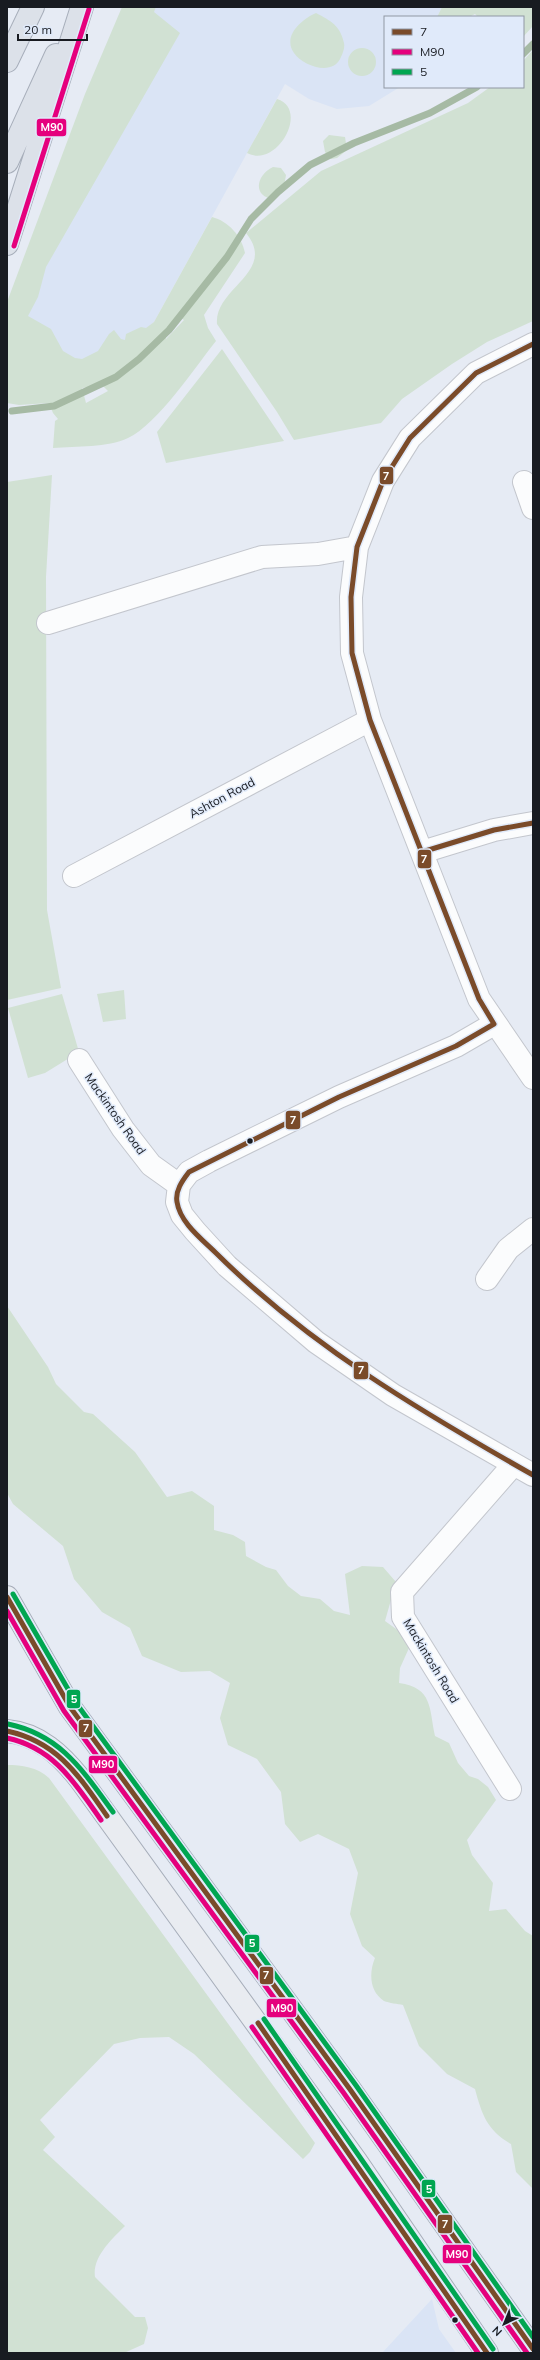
<svg xmlns="http://www.w3.org/2000/svg" width="540" height="2360" font-family="Mulish,sans-serif">
  <style>
    .built { fill: #dae4f5 }
    .green { fill: #d1e1d3; fill-rule: evenodd }
    .lines { fill: none; stroke-linecap: round; stroke-linejoin: round }
    .stream { stroke: #a6baa4; stroke-width: 7 }
    .minor-casing { stroke: #c3c6cd; stroke-width: 24 }
    .major-casing { stroke: #a7aeba; stroke-width: 24 }
    .highway-casing { stroke: #a7aeba; stroke-width: 24 }
    .minor { stroke: #fbfcfd; stroke-width: 22 }
    .major { stroke: #e9ecf1; stroke-width: 22 }
    .highway { stroke: #dce1e9; stroke-width: 22 }
    .bus-1-casing { stroke: #e0eafa; stroke-width: 8 }
    .bus-2-casing { stroke: #e0eafa; stroke-width: 8 }
    .bus-3-casing { stroke: #e0eafa; stroke-width: 8 }
    .bus-1 { stroke: #7a4b2a; stroke-width: 5 }
    .bus-2 { stroke: #e5007d; stroke-width: 5 }
    .bus-3 { stroke: #00a651; stroke-width: 5 }
    .bus-dot { fill: #181b21; stroke: #e0eafa; stroke-width: 1.5 }
    .labels { text-anchor: middle; stroke-width: 3; stroke-linejoin: round; paint-order: stroke }
    .street-label { font-size: 12px; fill: #181b21; stroke: #e0eafa }
    .line-badge { stroke: #e0eafa; stroke-width: 1.5 }
    .badge-label { font-size: 11px; text-anchor: middle; font-weight: bold; fill: #fff }
  </style>
  <rect width="100%" height="100%" fill="#e6ebf4"/>
  <path class="built" d="M 156,7 L 442,7 L 437,17 L 385,17 L 385,87 L 400,87 L 369,106 L 337,109 L 309,99 L 285,84 L 154,322 L 104,366 L 83,370 L 7,325 Z
    M 432,2299 L 439,2329 L 456,2353 L 382,2353 Z"/>
  <path class="green" d="M 122,7 L 156,7 L 154,12 L 180,33 L 46,267 L 38,297 L 28,316 L 51,329 L 63,351 L 75,358 L 82,359 L 98,351 L 109,334 L 114,330 L 121,339 L 125,340 L 126,334 L 141,327 L 146,328 L 154,322 L 212,217 C 228,221 242,236 245,253 L 204,315 L 208,328 L 216,341 C 195,367 158,424 128,438 C 107,448 77,446 53,448 L 55,421 L 58,419 L 53,413 L 49,403 L 19,405 L 7,403 L 7,302 L 85,94 ZM 177,316 L 184,320 L 166,339 L 166,329 ZM 103,386 L 108,391 L 86,403 L 82,388 Z
    M 442,7 L 533,7 L 533,26 L 523,37 L 523,17 L 478,17 L 475,14 L 469,17 L 437,17 Z
    M 316,13 C 331,21 340,25 344,43 C 345,48 343,52 341,57 C 333,77 303,66 294,53 C 282,36 302,19 316,13 Z
    M348 62a14 14 0 1 1 28 0a14 14 0 1 1-28 0Z
    M 533,50 L 533,321 L 487,342 L 452,364 L 402,399 L 381,423 L 294,440 L 277,412 L 217,324 C 214,288 278,272 246,233 L 321,171 L 468,103 L 490,87 L 523,87 L 523,61 Z
    M 277,99 C 310,109 277,169 247,153 Z
    M 329,135 L 345,137 L 347,150 L 337,158 L 331,159 L 325,152 L 323,141 Z
    M 273,167 L 281,168 L 286,175 L 283,192 L 274,199 C 252,197 256,175 273,167 Z
    M 222,349 L 284,441 L 166,463 L 157,432 Z
    M 52,475 L 46,577 L 47,910 L 61,988 L 7,1000 L 7,482 Z
    M 124,990 L 126,1019 L 103,1022 L 97,994 Z
    M 62,994 L 79,1052 L 45,1073 L 28,1078 L 8,1008 Z
    M 7,1306 L 48,1367 L 56,1384 L 84,1412 L 93,1414 L 135,1452 L 167,1497 L 192,1491 L 214,1506 L 214,1530 L 233,1535 L 245,1542 L 246,1556 L 266,1567 L 276,1570 L 288,1586 L 301,1596 L 320,1599 L 334,1611 L 350,1615 L 345,1574 L 362,1566 L 383,1567 L 396,1582 L 385,1621 L 399,1631 L 409,1648 L 400,1668 L 399,1683 C 433,1688 429,1708 435,1736 L 449,1743 L 458,1763 L 469,1776 L 478,1779 L 488,1787 L 496,1800 L 467,1840 L 472,1855 L 493,1883 L 489,1911 L 506,1909 L 525,1931 L 533,1936 L 533,2189 L 516,2172 L 511,2144 C 487,2130 482,2115 475,2089 L 447,2074 L 419,2046 L 403,2005 C 398,2004 389,2003 384,2001 C 369,1991 369,1972 375,1958 L 362,1946 L 350,1914 L 358,1873 L 349,1849 L 318,1834 L 300,1842 L 285,1824 L 281,1792 L 257,1759 L 228,1745 L 220,1718 L 230,1683 L 210,1671 L 181,1672 L 142,1656 L 130,1628 L 102,1612 L 74,1579 L 63,1546 L 13,1504 L 7,1493 Z
    M 7,1765 C 22,1765 37,1767 49,1778 L 315,2143 L 310,2152 L 303,2159 L 194,2054 L 169,2037 L 140,2038 L 114,2044 L 40,2120 L 55,2137 L 43,2150 L 125,2226 C 112,2239 92,2257 95,2277 L 135,2317 L 145,2317 L 148,2328 L 144,2344 L 124,2353 L 7,2353 Z"/>
  <g class="lines">
    <path class="stream" d="M 523,54 L 533,44
      M 12,411 L 54,406 L 116,377 L 139,359 L 169,330 L 227,257 L 251,219 L 278,192 L 310,165 L 354,143 L 430,113 L 477,87"/>
    <g class="minor-casing">
      <path id="minor" d="M 533,344 L 476,373 L 410,438 L 383,481 L 357,547 L 351,597 L 352,653 L 370,720 L 479,999 L 533,1078
        M 524,482 L 533,508
        M 48,623 L 262,557 L 318,554 L 357,547
        M 422,852 L 494,830 L 533,823
        M 74,876 L 370,720
        M 79,1060 L 123,1129 L 151,1165 L 179,1185
        M 179,1185 L 177,1202 L 182,1215 L 195,1231 L 227,1266 L 316,1342 L 393,1395 L 533,1475
        M 179,1185 L 189,1172 L 209,1161 L 339,1097 L 456,1046 L 494,1024
        M 487,1279 L 508,1249 L 533,1229
        M 510,1789 L 403,1617 L 402,1592 L 514,1464"/>
    </g>
    <g class="major-casing">
      <path id="major" d="M 7,1597 L 70,1707 L 349,2088 L 533,2349
        M 7,1731 C 39,1734 61,1755 80,1779 L 356,2161 L 487,2353"/>
    </g>
    <g class="highway-casing">
      <path id="highway" d="M 7,61 L 33,7
        M 7,162 L 56,55
        M 7,244 L 82,7"/>
    </g>
    <use href="#minor" class="minor"/>
    <use href="#major" class="major"/>
    <use href="#highway" class="highway"/>
    <g class="bus-1-casing">
      <path id="bus-1" d="M 533,344 L 476,373 L 410,438 L 383,481 L 357,547 L 351,597 L 352,653 L 370,720 L 479,999 L 494,1024 L 456,1046 L 339,1097 L 189,1172 C 182,1181 175,1191 177,1202 C 180,1223 203,1240 217,1254 C 310,1346 420,1411 533,1475
        M 422,852 L 494,830 L 533,823
        M 7,1597 L 70,1707 L 349,2088 L 533,2349
        M 7,1731 C 58,1742 79,1776 107,1816
        M 258,2023 L 487,2353"/>
    </g>
    <g class="bus-2-casing">
      <path id="bus-2" d="M 14,246 L 89,9
        M 7,1611 L 64,1711 L 343,2092 L 527,2353
        M 7,1738 C 54,1748 75,1783 101,1820
        M 252,2027 L 478,2353"/>
    </g>
    <g class="bus-3-casing">
      <path id="bus-3" d="M 13,1594 L 76,1703 L 355,2084 L 533,2337
        M 8,1724 C 61,1735 83,1771 113,1812
        M 264,2019 L 493,2349"/>
    </g>
    <use href="#bus-1" class="bus-1"/>
    <use href="#bus-2" class="bus-2"/>
    <use href="#bus-3" class="bus-3"/>
  </g>
  <g class="bus-dot">
    <circle cx="250" cy="1141" r="3.5"/>
    <circle cx="455" cy="2320" r="3.5"/>
  </g>
  <g class="labels">
    <g class="street-label">
      <text transform="translate(222 798) rotate(-28)" y="4">Ashton Road</text>
      <text transform="translate(115 1114) rotate(55)" y="4">Mackintosh Road</text>
      <text transform="translate(431 1661) rotate(59)" y="4">Mackintosh Road</text>
    </g>
  </g>
  <g class="line-badge">
    <rect x="36" y="118" width="31" height="19" rx="4" fill="#e5007d"/>
    <rect x="379" y="466" width="15" height="19" rx="4" fill="#7a4b2a"/>
    <rect x="417" y="849" width="15" height="20" rx="4" fill="#7a4b2a"/>
    <rect x="285" y="1110" width="16" height="20" rx="4" fill="#7a4b2a"/>
    <rect x="353" y="1361" width="16" height="19" rx="4" fill="#7a4b2a"/>
    <rect x="66" y="1689" width="15" height="20" rx="4" fill="#00a651"/>
    <rect x="78" y="1719" width="15" height="19" rx="4" fill="#7a4b2a"/>
    <rect x="88" y="1755" width="30" height="19" rx="4" fill="#e5007d"/>
    <rect x="244" y="1934" width="16" height="19" rx="4" fill="#00a651"/>
    <rect x="259" y="1966" width="15" height="19" rx="4" fill="#7a4b2a"/>
    <rect x="266" y="1998" width="31" height="20" rx="4" fill="#e5007d"/>
    <rect x="421" y="2179" width="15" height="19" rx="4" fill="#00a651"/>
    <rect x="437" y="2214" width="16" height="20" rx="4" fill="#7a4b2a"/>
    <rect x="442" y="2244" width="30" height="20" rx="4" fill="#e5007d"/>
  </g>
  <g class="badge-label">
    <text x="52" y="131">M90</text>
    <text x="386" y="480">7</text>
    <text x="424" y="863">7</text>
    <text x="293" y="1124">7</text>
    <text x="361" y="1374">7</text>
    <text x="74" y="1703">5</text>
    <text x="86" y="1732">7</text>
    <text x="103" y="1768">M90</text>
    <text x="252" y="1947">5</text>
    <text x="266" y="1979">7</text>
    <text x="282" y="2012">M90</text>
    <text x="429" y="2193">5</text>
    <text x="445" y="2228">7</text>
    <text x="457" y="2258">M90</text>
  </g>
  <rect width="540" height="2360" fill="none" stroke="#181b21" stroke-width="16"/>
  <rect x="384" y="16" width="140" height="72" fill="#e0eafa" stroke="#9097a3"/>
  <rect x="392" y="29" width="20" height="6" fill="#7a4b2a" stroke="#9097a3"/>
  <text x="420" y="36" font-size="12" fill="#181b21">7</text>
  <rect x="392" y="49" width="20" height="6" fill="#e5007d" stroke="#9097a3"/>
  <text x="420" y="56" font-size="12" fill="#181b21">M90</text>
  <rect x="392" y="69" width="20" height="6" fill="#00a651" stroke="#9097a3"/>
  <text x="420" y="76" font-size="12" fill="#181b21">5</text>
  <g transform="translate(504 2324) rotate(224)" stroke="#e0eafa" stroke-width="3" paint-order="stroke">
  <path d="M0-3L7 15L0 10L-7 15Z" fill="#181b21"/>
  <text y="-6" font-size="11" font-weight="bold" text-anchor="middle" fill="#181b21">N</text>
  </g>
  <path d="M18 34v6h69v-6" fill="none" stroke="#181b21" stroke-width="2"/>
  <text x="24" y="34" font-size="12" fill="#181b21" stroke="#e0eafa" stroke-width="3" paint-order="stroke">20 m</text>
</svg>
